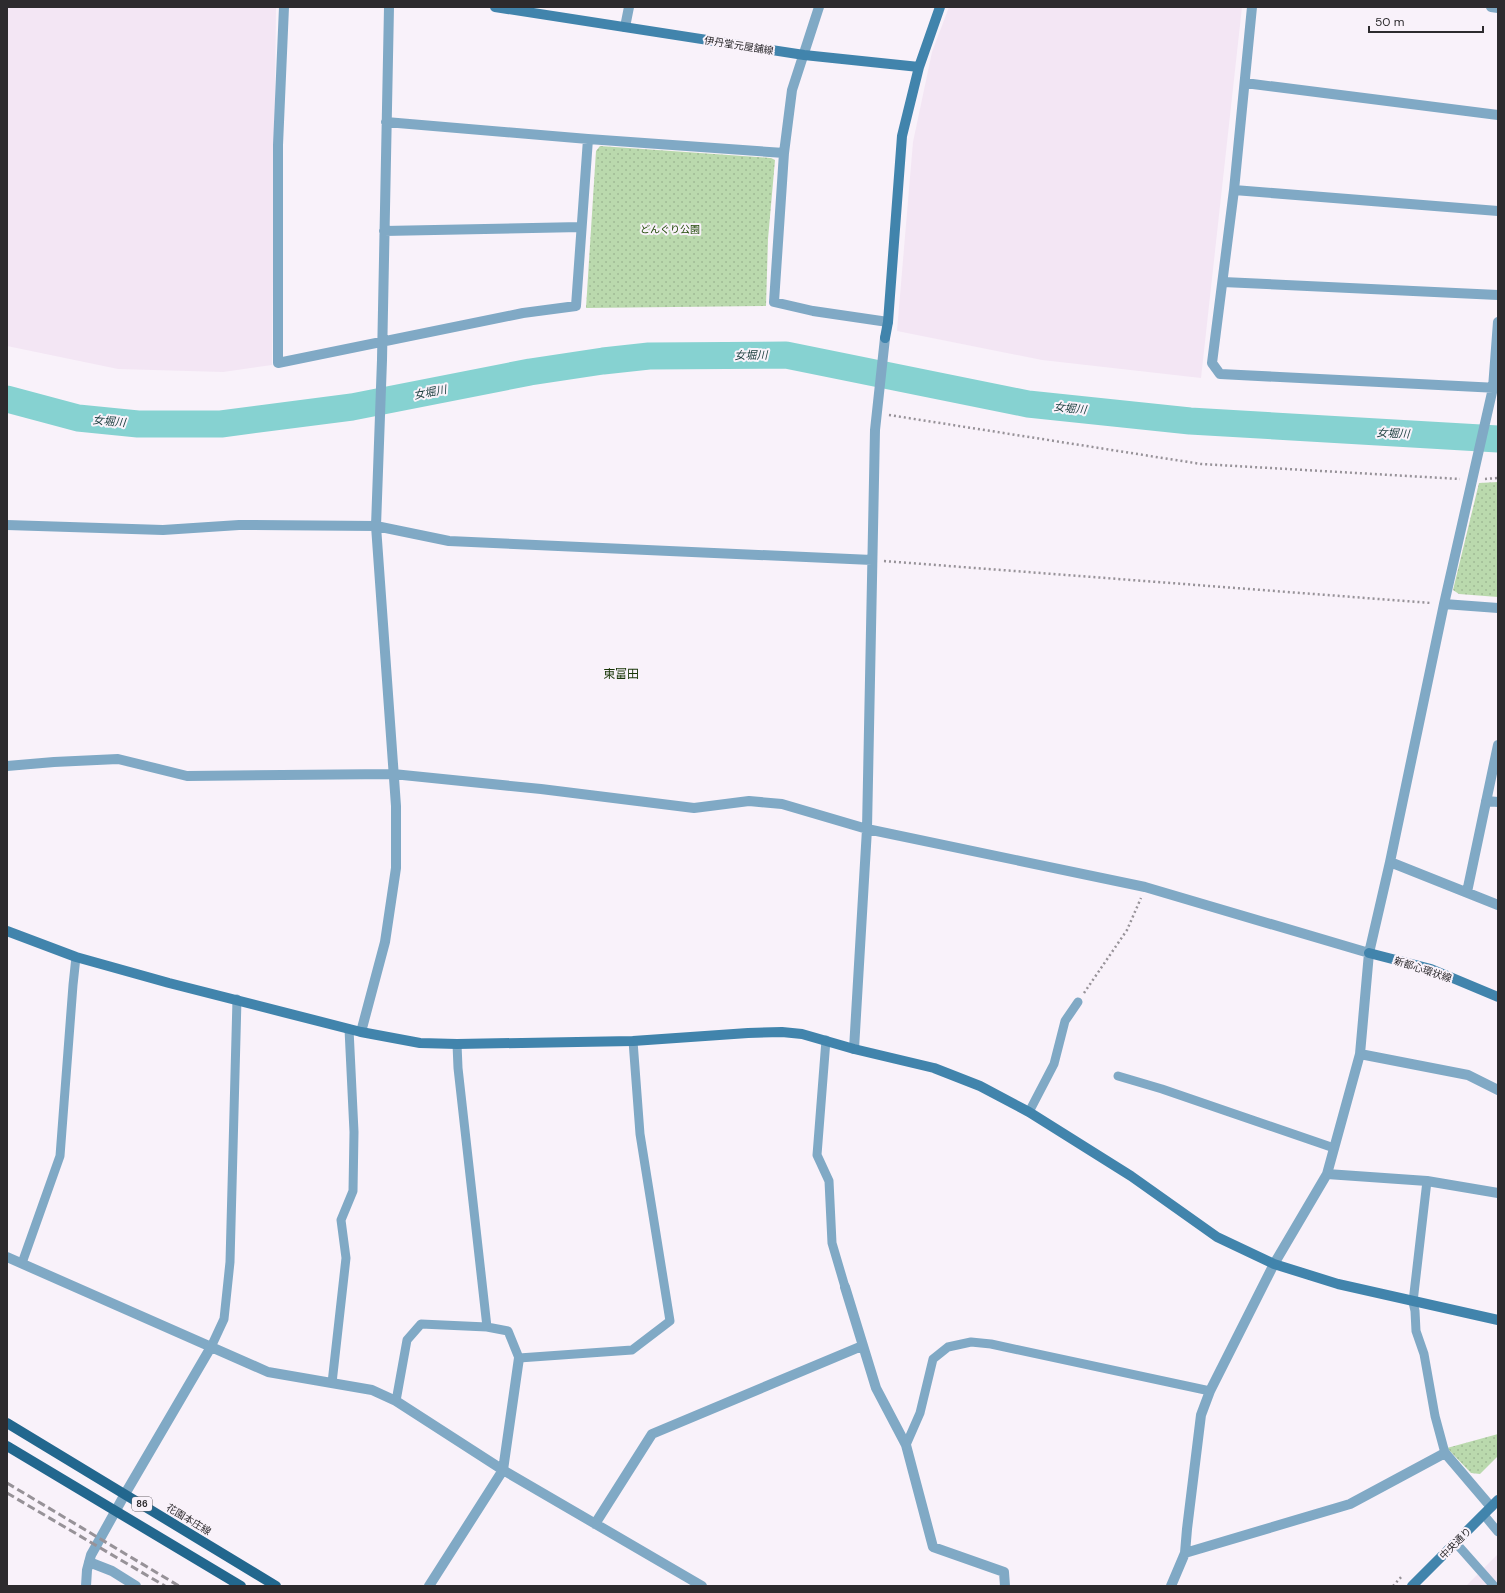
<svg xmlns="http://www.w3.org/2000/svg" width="1505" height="1593" font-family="'DM Sans','Noto Sans JP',sans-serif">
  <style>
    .built { fill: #f3e6f4 }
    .green { fill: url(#green-dots) }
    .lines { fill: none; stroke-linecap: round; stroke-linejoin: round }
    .river { stroke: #86d2d1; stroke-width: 27 }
    .path { stroke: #979298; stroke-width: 2.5; stroke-dasharray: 2 3; stroke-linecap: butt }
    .lane { stroke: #80a9c5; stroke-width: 9 }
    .street { stroke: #80a9c5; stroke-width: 10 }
    .secondary { stroke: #4184ac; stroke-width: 10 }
    .primary { stroke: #22678e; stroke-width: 10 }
    .rail { stroke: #979298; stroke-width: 3; stroke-dasharray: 8 4; stroke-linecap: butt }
    .labels { text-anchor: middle; stroke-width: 4; stroke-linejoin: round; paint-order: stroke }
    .shield { fill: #f9f2fa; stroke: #6a676b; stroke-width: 1 }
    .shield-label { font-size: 9px; font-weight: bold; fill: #2d2b2e }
    .street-label { font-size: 10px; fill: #2d2b2e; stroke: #f9f2fa }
    .park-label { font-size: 10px; fill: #1c4602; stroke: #f9f2fa }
    .water-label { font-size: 11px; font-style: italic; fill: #183c3c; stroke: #f9f2fa }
    .quarter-label { font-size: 12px; fill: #173506; stroke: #f9f2fa }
  </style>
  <defs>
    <pattern id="green-dots" width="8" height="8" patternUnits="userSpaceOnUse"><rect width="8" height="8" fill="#bad9ad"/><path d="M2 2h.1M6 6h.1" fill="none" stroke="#a0ba95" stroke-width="1.8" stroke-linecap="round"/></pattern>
  </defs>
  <rect width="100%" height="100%" fill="#f9f2fa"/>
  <path class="built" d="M 7,7 L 276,7 L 272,365 L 223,372 L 118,369 L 7,346 Z
    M 949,7 L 1242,7 L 1201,378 L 1042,360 L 897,331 L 913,142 L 932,52 Z
    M 1498,1554 L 1498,1586 L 1466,1586 Z"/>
  <path class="green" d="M 600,146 L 771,158 L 775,160 L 768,239 L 766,306 L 586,308 L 596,151 Z
    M 1498,482 L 1498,597 L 1459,594 L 1453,590 L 1479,483 Z
    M 1498,1434 L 1498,1456 L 1480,1474 L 1471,1473 L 1447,1448 Z"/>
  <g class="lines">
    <path class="river" d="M 7,399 L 78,418 L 138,424 L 221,424 L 352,407 L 530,372 L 603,361 L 649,356 L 786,355 L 1028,404 L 1190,421 L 1498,439"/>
    <path class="path" d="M 889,415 L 1201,464 L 1460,479
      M 1485,479 L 1498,478
      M 884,561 L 1431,603
      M 1084,993 L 1127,930 L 1141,898
      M 1393,1586 L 1402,1576"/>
    <path class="lane" d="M 826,1040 L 817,1155 L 829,1181 L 832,1243 L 845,1287
      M 457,1044 L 458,1068 L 487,1327 L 508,1331 L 519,1358 L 632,1350 L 670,1321 L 640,1134 L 633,1041
      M 1118,1076 L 1162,1089 L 1334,1148
      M 1029,1112 L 1054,1064 L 1065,1021 L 1078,1002
      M 1427,1181 L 1413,1302 L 1415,1311 L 1416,1331 L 1424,1354 L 1435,1416 L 1445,1453
      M 22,1263 L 60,1156 L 73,985 L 76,957
      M 211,1347 L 224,1319 L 230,1262 L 237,999
      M 332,1383 L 346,1258 L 341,1220 L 353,1191 L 354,1132 L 349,1029
      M 396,1401 L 407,1340 L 421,1324 L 487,1327
      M 906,1445 L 920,1413 L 933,1359 L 948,1347 L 971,1342 L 991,1344 L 1210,1391
      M 1484,1515 L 1498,1532
      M 1455,1542 L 1494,1586"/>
    <path class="street" d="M 284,7 L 278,145 L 278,363 L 523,313 L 576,306 L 588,139
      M 819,7 L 792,90 L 784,153 L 774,302 L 813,311 L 888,322
      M 1252,7 L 1234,190 L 1212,363 L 1220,374 L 1498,388
      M 1491,7 L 1498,8
      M 625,27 L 629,7
      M 1245,83 L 1498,115
      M 386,122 L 588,139 L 784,153
      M 1234,190 L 1498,211
      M 384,231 L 581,227
      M 1223,282 L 1498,295
      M 7,525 L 163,530 L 239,525 L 376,526 L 449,541 L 872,560
      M 1444,604 L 1498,608
      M 7,766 L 54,762 L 118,759 L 187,776 L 393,774 L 541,789 L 694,808 L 749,801 L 782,804 L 867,829 L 1145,887 L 1369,953
      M 1486,801 L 1498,802
      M 1390,862 L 1498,905
      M 1467,892 L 1498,745
      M 361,1032 L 385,942 L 396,868 L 396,806 L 376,526 L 382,360 L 389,7
      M 854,1049 L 867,829 L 875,430 L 885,338
      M 1360,1054 L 1468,1075 L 1498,1090
      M 1327,1174 L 1427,1181 L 1498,1193
      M 7,1257 L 268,1372 L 372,1390 L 396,1401 L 503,1470 L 702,1586
      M 845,1287 L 876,1388 L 906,1445 L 933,1547 L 1004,1572 L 1005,1586
      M 595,1524 L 652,1434 L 862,1346
      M 1185,1553 L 1350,1504 L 1445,1453 L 1491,1507
      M 89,1562 L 112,1571 L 136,1586
      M 86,1586 L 87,1570 L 91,1555 L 125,1494 L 211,1347
      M 429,1586 L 503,1470 L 519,1358
      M 1171,1586 L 1185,1553 L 1187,1529 L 1201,1415 L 1210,1391 L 1274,1264 L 1327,1174 L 1360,1054 L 1369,953 L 1390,862 L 1444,604 L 1493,388 L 1498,322"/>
    <path class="secondary" d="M 495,7 L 804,55 L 919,67
      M 885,338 L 888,322 L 902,136 L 919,67 L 940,7
      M 7,931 L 76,957 L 169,983 L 361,1032 L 420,1043 L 457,1044 L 633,1041 L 748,1033 L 782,1032 L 802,1034 L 854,1049 L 934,1068 L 980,1086 L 1029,1112 L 1131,1176 L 1217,1237 L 1274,1264 L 1338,1284 L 1498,1320
      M 1369,953 L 1431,969 L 1498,997
      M 1412,1586 L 1498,1500"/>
    <path class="primary" d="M 7,1423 L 276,1586
      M 7,1446 L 241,1586"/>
    <path class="rail" d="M 7,1483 L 179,1586
      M 7,1493 L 165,1586"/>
  </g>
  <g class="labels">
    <rect class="shield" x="132" y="1497" width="20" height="14" rx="3"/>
    <g class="shield-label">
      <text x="142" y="1507">86</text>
    </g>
    <g class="street-label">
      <text transform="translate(739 45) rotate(9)" y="4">伊丹堂元屋舗線</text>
      <text transform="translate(1423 969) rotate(18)" y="4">新都心環状線</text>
      <text transform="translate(189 1519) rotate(31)" y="4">花園本庄線</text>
      <text transform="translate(1455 1543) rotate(-45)" y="4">中央通り</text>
    </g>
    <g class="park-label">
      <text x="670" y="233">どんぐり公園</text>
    </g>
    <g class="water-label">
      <text transform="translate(751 355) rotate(-1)" y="4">女堀川</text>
      <text transform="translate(430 392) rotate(-11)" y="4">女堀川</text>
      <text transform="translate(1070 408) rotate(6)" y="4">女堀川</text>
      <text transform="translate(109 421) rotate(5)" y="4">女堀川</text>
      <text transform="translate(1393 433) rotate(3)" y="4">女堀川</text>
    </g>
    <g class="quarter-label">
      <text x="621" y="678">東富田</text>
    </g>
  </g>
  <rect width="1505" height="1593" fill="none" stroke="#2d2b2e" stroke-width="16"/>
  <path d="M1369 26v6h114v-6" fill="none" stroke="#2d2b2e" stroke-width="2"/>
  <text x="1375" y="26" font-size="12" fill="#2d2b2e" stroke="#f9f2fa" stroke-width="3" paint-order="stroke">50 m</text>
</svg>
